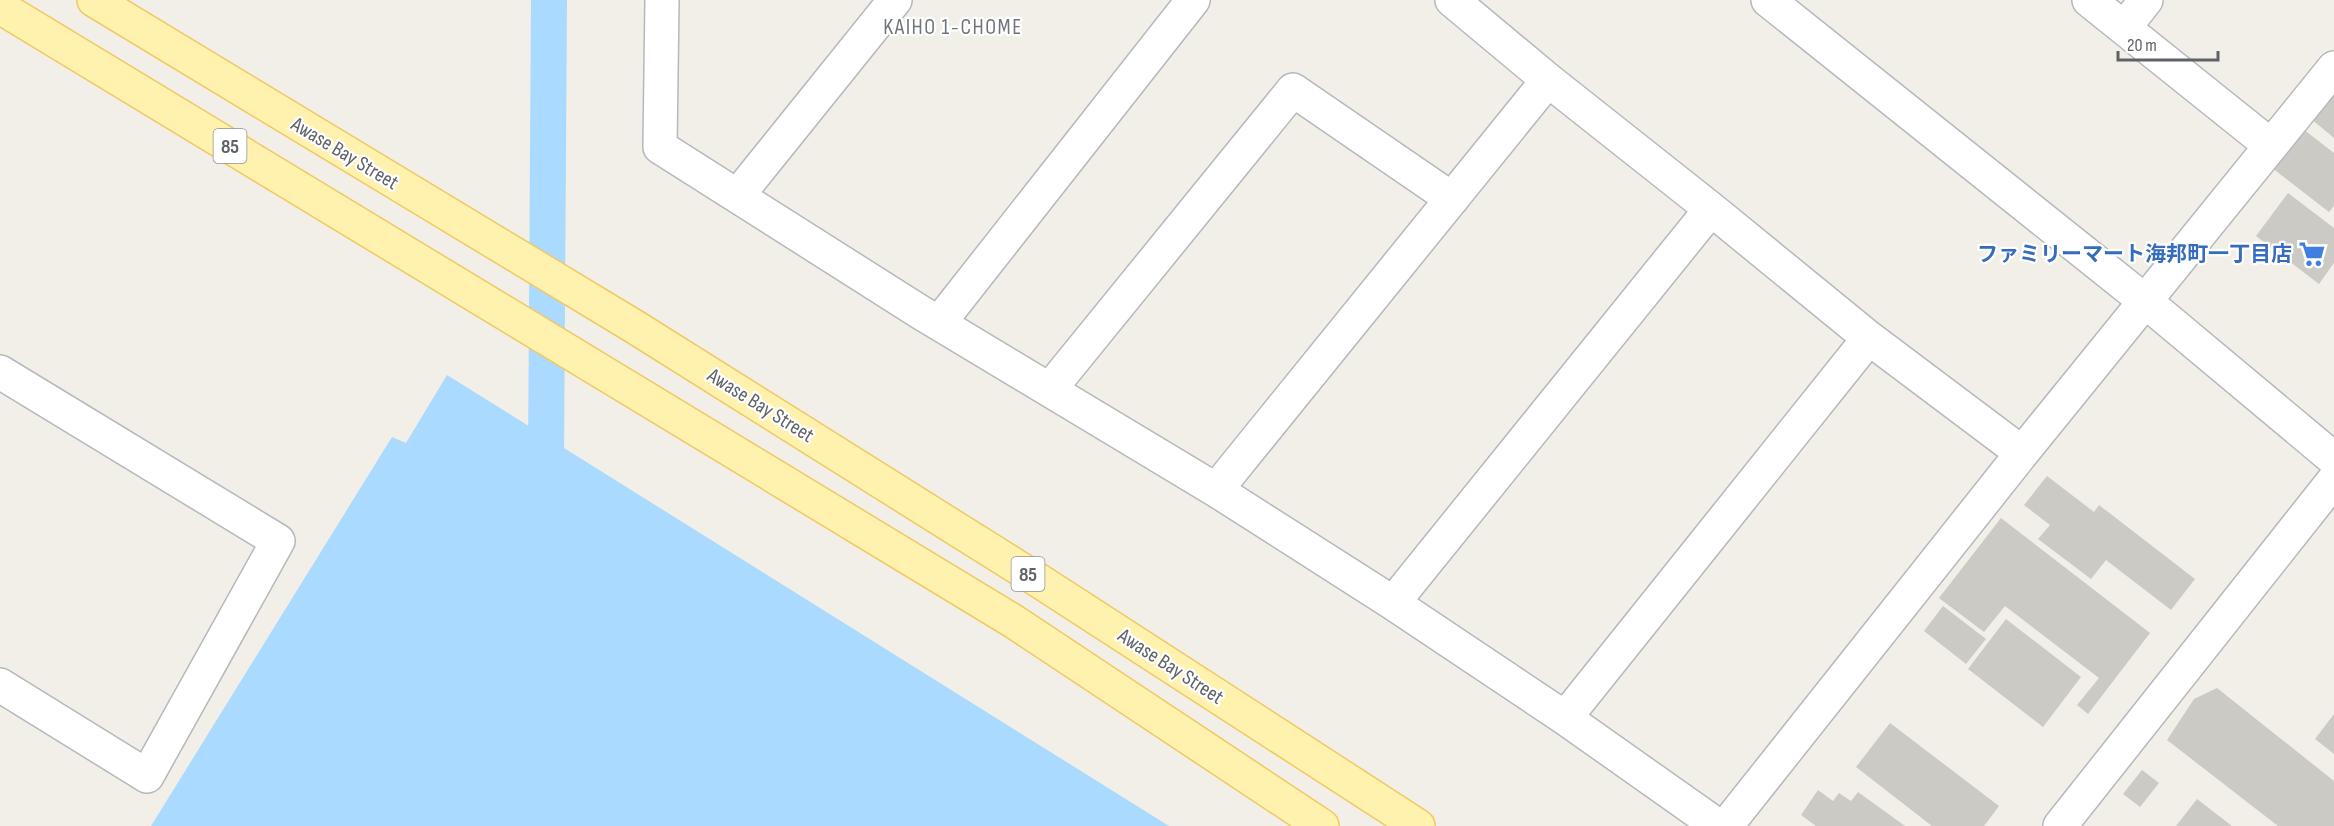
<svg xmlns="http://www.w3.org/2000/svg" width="2334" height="826" font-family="'Sofia Sans Condensed','Noto Sans JP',sans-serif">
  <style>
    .water { fill: #aadaff }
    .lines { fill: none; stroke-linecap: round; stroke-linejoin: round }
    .canal { stroke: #aadaff; stroke-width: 36 }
    .building { fill: #cccac5 }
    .minor-casing { stroke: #b5b8bc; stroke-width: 36 }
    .tertiary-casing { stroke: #b5b8bc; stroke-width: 36 }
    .primary-casing { stroke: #f2c960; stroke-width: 36 }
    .minor { stroke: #fff; stroke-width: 33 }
    .tertiary { stroke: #fff; stroke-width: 33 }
    .primary { stroke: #fff2af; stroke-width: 33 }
    .labels { text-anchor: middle; stroke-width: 4.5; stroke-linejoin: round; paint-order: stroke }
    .shield { fill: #fff; stroke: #8f9295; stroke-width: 1.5 }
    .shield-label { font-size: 20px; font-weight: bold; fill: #5f6368 }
    .street-label { font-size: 21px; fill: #5f6368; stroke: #fff }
    .shop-label { font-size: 21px; font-weight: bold; fill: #366cbe; stroke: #fff; text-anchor: end }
    .neighbourhood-label { font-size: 22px; letter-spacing: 1.5px; fill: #70757a; stroke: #fff }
  </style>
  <rect width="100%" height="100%" fill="#f1efe8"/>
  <path class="water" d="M 447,375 L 1169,826 L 151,826 L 392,437 L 406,443 Z"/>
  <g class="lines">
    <path class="canal" d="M 546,461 L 549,0"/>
  </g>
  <path class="building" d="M 2334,89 L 2334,138 L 2310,118 Z
    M 2303,129 L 2334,153 L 2334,206 L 2329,212 L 2267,164 Z
    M 2288,193 L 2334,228 L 2334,263 L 2319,284 L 2256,236 Z
    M 2047,476 L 2094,512 L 2099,505 L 2195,579 L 2171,610 L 2106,560 L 2091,579 L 2038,539 L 2050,525 L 2024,505 Z
    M 2001,518 L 2150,633 L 2088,714 L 2077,705 L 2099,678 L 2005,606 L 1984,632 L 1939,598 Z
    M 1943,606 L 1986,639 L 1966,664 L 1924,631 Z
    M 2006,619 L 2081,677 L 2043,727 L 1968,669 Z
    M 2217,688 L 2334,781 L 2334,826 L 2278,826 L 2167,740 L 2194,699 Z
    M 2334,714 L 2334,754 L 2315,739 Z
    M 1890,723 L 1999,806 L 1984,826 L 1932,826 L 1856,767 Z
    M 2142,770 L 2159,783 L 2140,807 L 2123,794 Z
    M 1818,790 L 1833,801 L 1839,793 L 1851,801 L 1858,792 L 1905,826 L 1816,826 L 1801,815 Z
    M 2197,799 L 2232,826 L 2176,826 Z"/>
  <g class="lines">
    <g class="minor-casing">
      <path id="minor" d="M 662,0 L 660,147 L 920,312 L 1216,490 L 1393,603 L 1565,718 L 1718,826
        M 1452,0 L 1548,80 L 1711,209 L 1869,338 L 2022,453
        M 2089,0 L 2270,145
        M 2124,28 L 2146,0
        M 738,195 L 895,0
        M 939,323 L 1193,0
        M 0,372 L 278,541 L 147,776 L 0,685
        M 1050,389 L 1293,90 L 1452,199
        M 1216,490 L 1548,80
        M 1393,603 L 1711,209
        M 1565,718 L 1869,338
        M 1726,826 L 2022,453 L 2334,68"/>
    </g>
    <g class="tertiary-casing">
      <path id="tertiary" d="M 1768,0 L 2145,301 L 2334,459
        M 2060,826 L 2334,480"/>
    </g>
    <g class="primary-casing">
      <path id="primary" d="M 94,0 L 635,327 L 1041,582 L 1418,826
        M 0,7 L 1013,621 L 1322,826"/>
    </g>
    <use href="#minor" class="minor"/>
    <use href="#tertiary" class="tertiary"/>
    <use href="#primary" class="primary"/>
  </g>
  <defs>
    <g id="supermarket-bare" transform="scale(2.07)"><path d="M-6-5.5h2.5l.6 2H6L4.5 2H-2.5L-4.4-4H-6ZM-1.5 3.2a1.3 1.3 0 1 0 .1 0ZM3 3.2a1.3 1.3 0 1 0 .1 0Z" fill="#3f7fe0" stroke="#fff" stroke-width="2.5" paint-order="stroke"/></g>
  </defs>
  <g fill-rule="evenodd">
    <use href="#supermarket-bare" x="2312" y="254"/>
  </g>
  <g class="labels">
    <g class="shield">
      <rect x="213.5" y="129" width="33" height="34" rx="4.5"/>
      <rect x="1011.5" y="557" width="33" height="34" rx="4.5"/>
    </g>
    <g class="shield-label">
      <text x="230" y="153">85</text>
      <text x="1028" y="581">85</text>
    </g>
    <g class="street-label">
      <text transform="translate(345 153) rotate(31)" y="7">Awase Bay Street</text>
      <text transform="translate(761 405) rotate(32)" y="7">Awase Bay Street</text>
      <text transform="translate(1171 666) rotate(33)" y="7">Awase Bay Street</text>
    </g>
    <g class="shop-label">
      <text x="2292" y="261">ファミリーマート海邦町一丁目店</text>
    </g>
    <g class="neighbourhood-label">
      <text x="953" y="34">KAIHO 1-CHOME</text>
    </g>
  </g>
  <path d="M2118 51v9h100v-9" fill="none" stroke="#5f6368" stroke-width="3"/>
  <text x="2127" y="51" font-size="18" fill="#5f6368" stroke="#ffffff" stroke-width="4.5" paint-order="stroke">20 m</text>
</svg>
